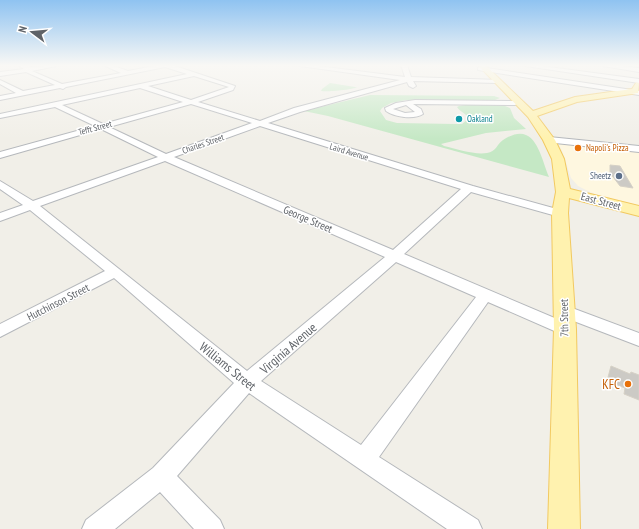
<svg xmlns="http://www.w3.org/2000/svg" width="639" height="529" font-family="'PT Sans Narrow',sans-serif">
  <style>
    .commercial { fill: #fef7e0 }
    .green { fill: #c5e8c5 }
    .building { fill: #cccac5; stroke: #d6d1c6 }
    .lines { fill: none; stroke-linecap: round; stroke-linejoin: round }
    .minor-casing { stroke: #b5b8bc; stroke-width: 2 }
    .major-casing { stroke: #f2c960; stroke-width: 2 }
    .minor { fill: #fff; fill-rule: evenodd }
    .major { fill: #fff2af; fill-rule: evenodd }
    .culture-dot { fill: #0f9aa8; stroke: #fff; stroke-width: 1.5 }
    .food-dot { fill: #e8710a; stroke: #fff; stroke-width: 1.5 }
    .service-dot { fill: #5c6f8a; stroke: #fff; stroke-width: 1.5 }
    .labels { text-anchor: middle; stroke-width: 3; stroke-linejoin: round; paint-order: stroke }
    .far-culture-label { font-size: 9px; fill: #0d838f; stroke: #fff; text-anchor: start }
    .far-street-label { font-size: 9px; fill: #5f6368; stroke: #fff }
    .far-food-label { font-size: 9px; fill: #c56008; stroke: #fff; text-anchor: start }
    .far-service-label { font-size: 9px; fill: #4e5e75; stroke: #fff; text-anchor: end }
    .street-label { font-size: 11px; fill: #5f6368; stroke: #fff }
    .near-street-label { font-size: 13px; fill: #5f6368; stroke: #fff }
    .near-food-label { font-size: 13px; fill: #c56008; stroke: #fff; text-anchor: end }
  </style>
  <rect width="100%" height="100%" fill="#f1efe8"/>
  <path class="commercial" d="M 558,143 L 637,150 L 639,153 L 639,207 L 592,193 L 578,186 L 571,178 L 563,153 Z"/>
  <path class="green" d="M 330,83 L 355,87 L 357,87 C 352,90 327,92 321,91 L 322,89 Z
    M 370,95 L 494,96 L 500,98 L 495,100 L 406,100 L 391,103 L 382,108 L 380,111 L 386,120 L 397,123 L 456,124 L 462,124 L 468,119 C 467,113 460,112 457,107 L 459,106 C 475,104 495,101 510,108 L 514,118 L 526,129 L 486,133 L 441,144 L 444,146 C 457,149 474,155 487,153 C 496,152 497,144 503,140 C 535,119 540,155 549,177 L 328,116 L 304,111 Z"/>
  <path class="building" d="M 610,165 L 620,166 L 633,188 L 620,186 L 610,173 Z
    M 611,366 L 630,374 L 631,372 L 639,375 L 639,400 L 624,394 L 625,388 L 607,381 Z"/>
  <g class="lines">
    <g class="minor-casing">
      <path id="minor" d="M 18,65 L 26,65 L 31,67 L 61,65 L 32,71 L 62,84 L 121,73 L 103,65 L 111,65 L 128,71 L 159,65 L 172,65 L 235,86 L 233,90 L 198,102 L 260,121 L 294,108 L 400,80 L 293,65 L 310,65 L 405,77 L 401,65 L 407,65 L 411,77 L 500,80 L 500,82 L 498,83 L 413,81 L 416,86 L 413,88 L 409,86 L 407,82 L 300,112 L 268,123 L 473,186 L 564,211 L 566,213 L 564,215 L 560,217 L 471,192 L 404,254 L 571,325 L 573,329 L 571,333 L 565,335 L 559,333 L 488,302 L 379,457 L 478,520 L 482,529 L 447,529 L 249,393 L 177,476 L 220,520 L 224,529 L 194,529 L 160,492 L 115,529 L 82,529 L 86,520 L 153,468 L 234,383 L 114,278 L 0,337 L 0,324 L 105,271 L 30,210 L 0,221 L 0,213 L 23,205 L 0,189 L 0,181 L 33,201 L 158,157 L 101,129 L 0,158 L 0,152 L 95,126 L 55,107 L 0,118 L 0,114 L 187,74 L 165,67 L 66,87 L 63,89 L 60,88 L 0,100 L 0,96 L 16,93 L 0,84 L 0,80 L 23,91 L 55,85 L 26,72 L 0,76 L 0,72 L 24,69 ZM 194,76 L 229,87 L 191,100 L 148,86 ZM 140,88 L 183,102 L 103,124 L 62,105 ZM 191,104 L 252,123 L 166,154 L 109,127 ZM 260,126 L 461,189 L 393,250 L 174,157 ZM 165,161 L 385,257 L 247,371 L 40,206 ZM 396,262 L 476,297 L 361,445 L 261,381 Z
        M 519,65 L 534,65 L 639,79 L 639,83 Z
        M 597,65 L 613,65 L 639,68 L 639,72 Z
        M 480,67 L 639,91 L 639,95 L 478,70 L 478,68 Z
        M 415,100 L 515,101 L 519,103 L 515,105 L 413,104 L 421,109 L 423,114 C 414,120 394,117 386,111 L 385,108 L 396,103 ZM 406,105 L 415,112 L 405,113 L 393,109 Z
        M 549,137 L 639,146 L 639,152 L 546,142 L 545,140 L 546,138 Z
        M 564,305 L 639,333 L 639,346 L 558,315 L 556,311 L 558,307 Z"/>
    </g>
    <g class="major-casing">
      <path id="major" d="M 478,65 L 485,65 L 533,111 L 575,97 L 632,89 L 636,83 L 639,83 L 638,93 L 577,102 L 537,116 L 555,140 L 564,159 L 570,189 L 639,206 L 639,216 L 569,198 L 568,213 L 576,329 L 580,529 L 548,529 L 554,329 L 552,213 L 556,192 L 552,159 L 543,140 L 528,117 Z"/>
    </g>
    <use href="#minor" class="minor"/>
    <use href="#major" class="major"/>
  </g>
  <linearGradient id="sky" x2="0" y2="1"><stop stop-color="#8fc3f1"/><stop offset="0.47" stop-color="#f9f8f5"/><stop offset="1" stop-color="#f9f8f5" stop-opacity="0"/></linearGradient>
  <rect width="639" height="139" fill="url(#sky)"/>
  <circle class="culture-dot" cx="459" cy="119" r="4"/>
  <g class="food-dot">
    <circle cx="578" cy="148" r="4"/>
    <circle cx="628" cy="384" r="4"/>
  </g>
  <circle class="service-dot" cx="619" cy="176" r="4"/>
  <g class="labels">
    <g class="far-culture-label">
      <text x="467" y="122">Oakland</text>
    </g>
    <g class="far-street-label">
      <text transform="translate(95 128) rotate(-15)" y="3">Tefft Street</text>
      <text transform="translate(203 144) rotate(-19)" y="3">Charles Street</text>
      <text transform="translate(349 152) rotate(17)" y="3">Laird Avenue</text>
    </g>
    <g class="far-food-label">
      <text x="586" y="151">Napoli's Pizza</text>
    </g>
    <g class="far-service-label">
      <text x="611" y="179">Sheetz</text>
    </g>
    <g class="street-label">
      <text transform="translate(601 201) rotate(15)" y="4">East Street</text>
      <text transform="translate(308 219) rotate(23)" y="4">George Street</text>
      <text transform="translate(58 302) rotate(-27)" y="4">Hutchinson Street</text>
      <text transform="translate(564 318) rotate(-91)" y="4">7th Street</text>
    </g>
    <g class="near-street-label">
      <text transform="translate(288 348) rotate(-41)" y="5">Virginia Avenue</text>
      <text transform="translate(228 366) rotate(39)" y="5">Williams Street</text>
    </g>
    <g class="near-food-label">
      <text x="620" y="389">KFC</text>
    </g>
  </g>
  <g transform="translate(32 32) rotate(286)" stroke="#ffffff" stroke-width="3" paint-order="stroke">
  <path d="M0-3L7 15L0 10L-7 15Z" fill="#5f6368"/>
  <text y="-6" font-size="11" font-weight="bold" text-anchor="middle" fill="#5f6368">N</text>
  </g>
</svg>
